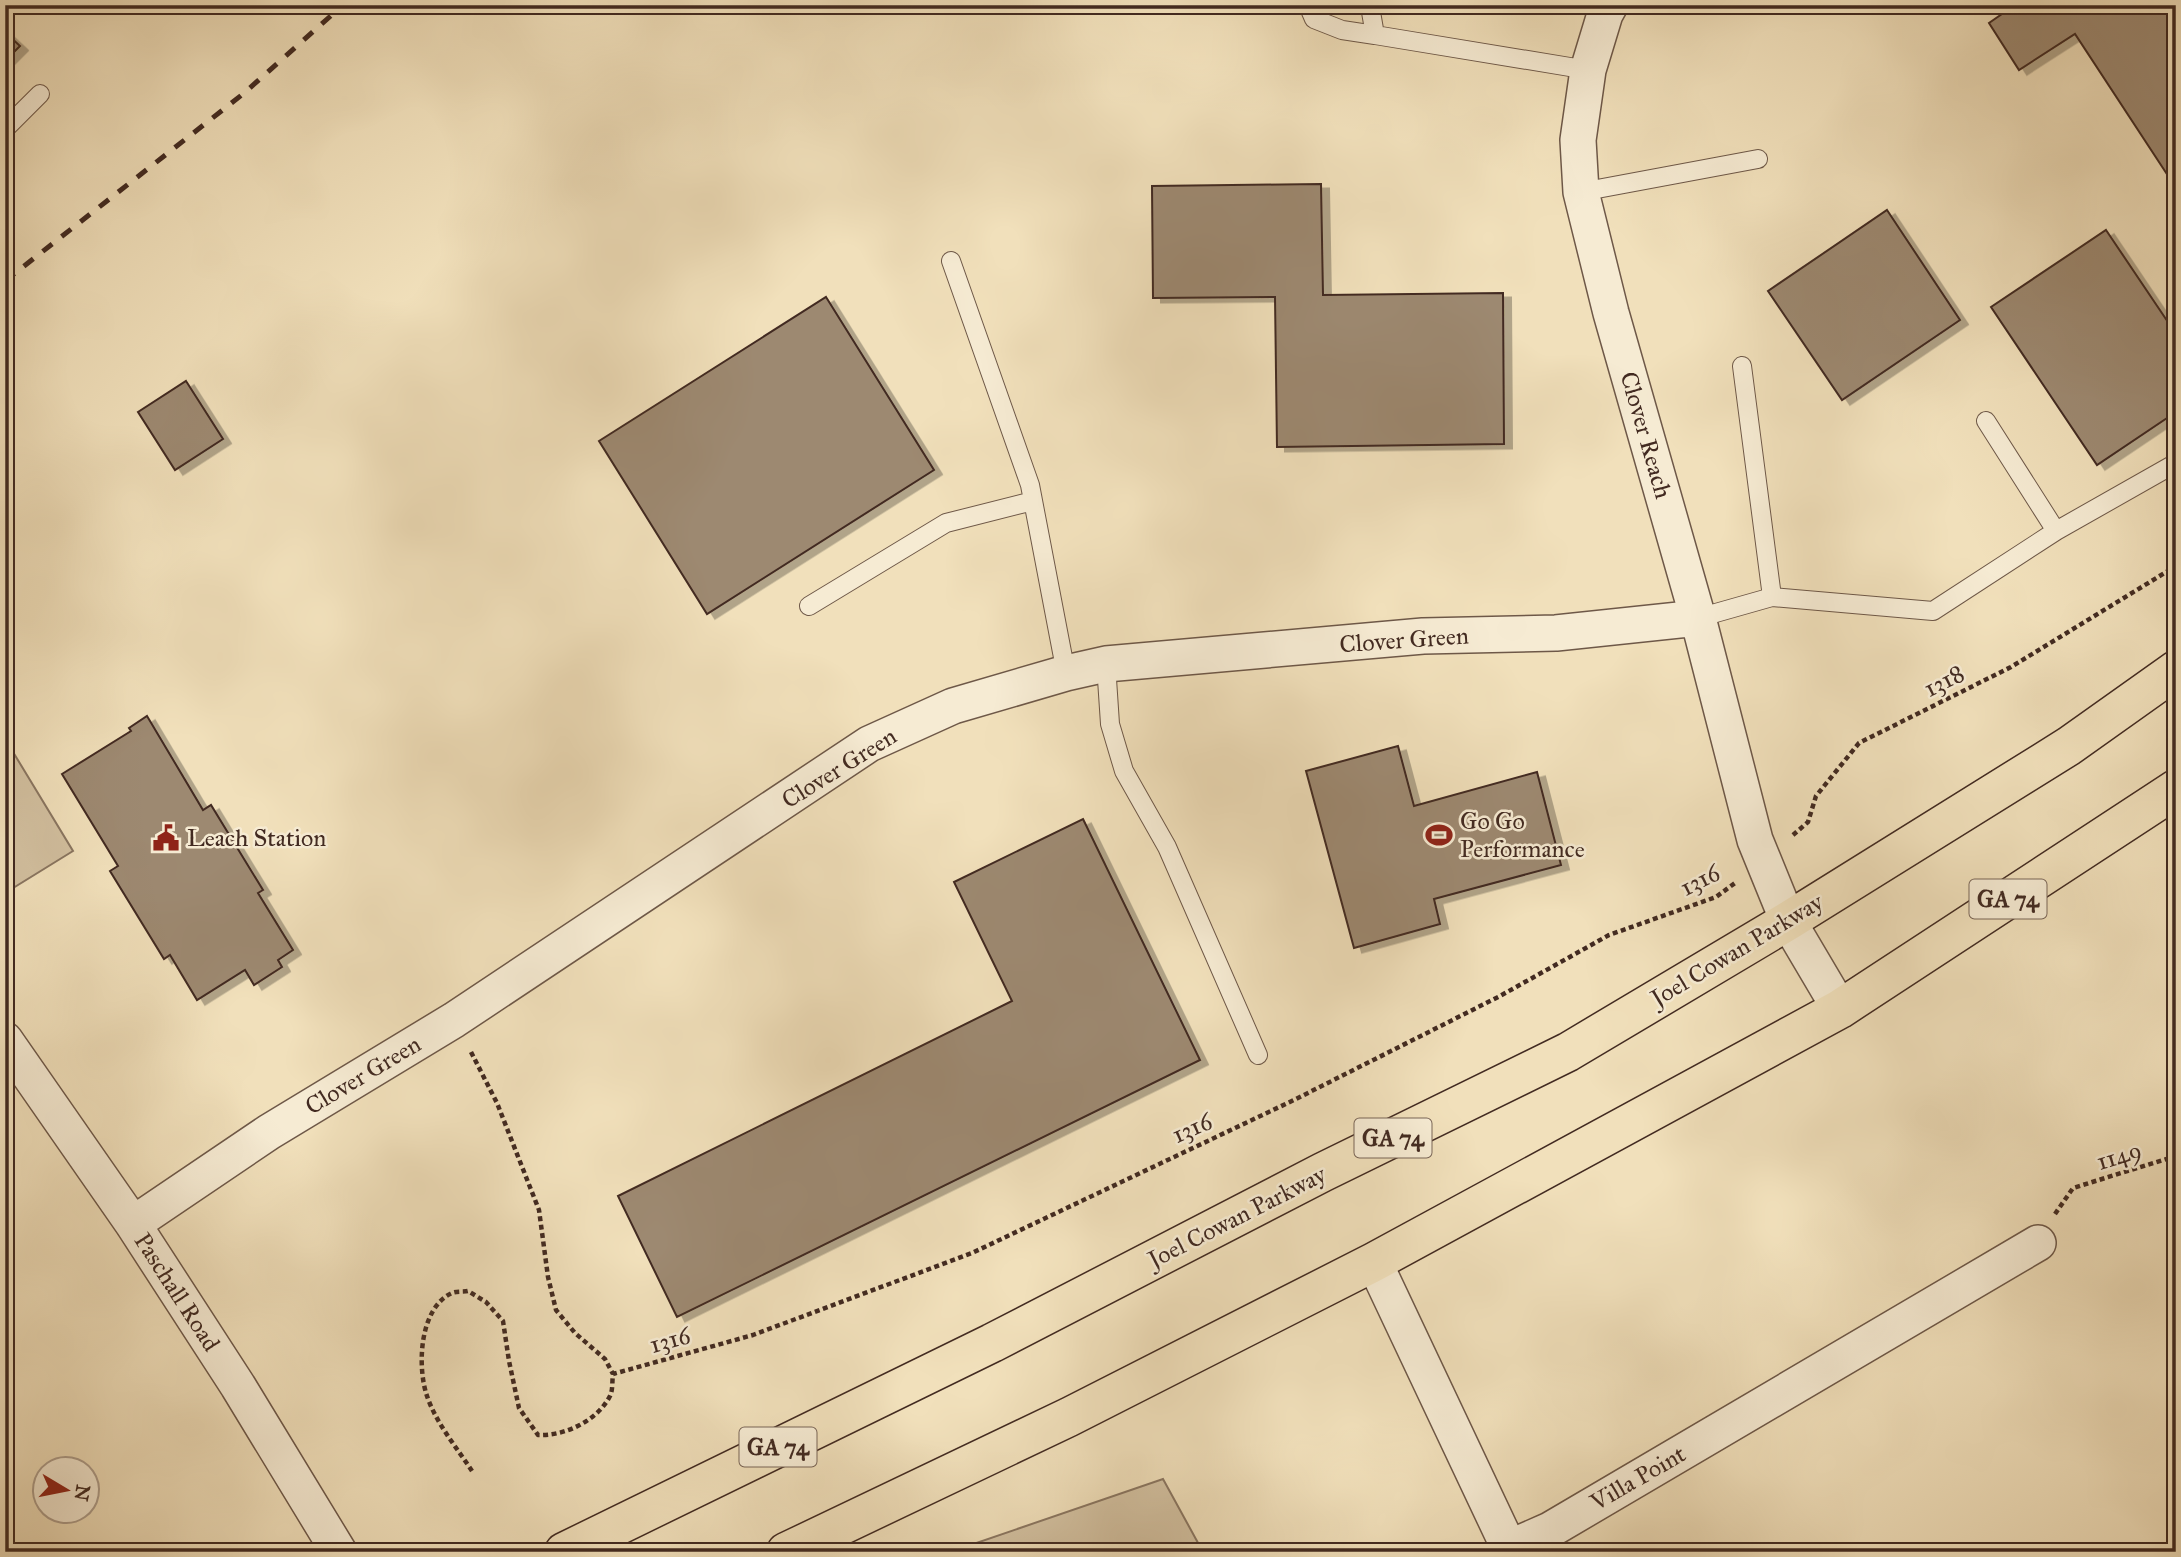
<svg xmlns="http://www.w3.org/2000/svg" width="2181" height="1557" font-family="'IM FELL Great Primer',serif">
  <style>
    .green { fill: #d3c1a1; stroke: #8a7661; stroke-width: 2 }
    .building { fill: #9d8971; stroke: #422a21; stroke-width: 2; filter: url(#shadow) }
    .lines { fill: none; stroke-linecap: round; stroke-linejoin: round }
    .service-casing { stroke: #6e5848; stroke-width: 20 }
    .minor-casing { stroke: #6e5848; stroke-width: 38 }
    .primary-casing { stroke: #422a21; stroke-width: 41 }
    .path { stroke: #422a21; stroke-width: 4.5; stroke-dasharray: 5 3.5; stroke-linecap: butt }
    .service { stroke: #f6ebd3; stroke-width: 18 }
    .minor { stroke: #f6ebd3; stroke-width: 35 }
    .primary { stroke: #f1e0bb; stroke-width: 38 }
    .rail { stroke: #422a21; stroke-width: 5; stroke-dasharray: 12 12; stroke-linecap: butt }
    .labels { text-anchor: middle; stroke-width: 5; stroke-linejoin: round; paint-order: stroke }
    .shield { fill: #f6ebd3; stroke: #786456; stroke-width: 2 }
    .shield-label { font-size: 23px; font-weight: bold; fill: #422a21 }
    .street-label { font-size: 24px; fill: #422a21; stroke: #f6ebd3 }
    .poi-label { font-size: 24px; fill: #422a21; stroke: #f6ebd3; text-anchor: start }
  </style>
  <defs>
    <filter id="shadow"><feDropShadow dx="8" dy="4.5" stdDeviation="0" flood-color="#0004"/></filter>
  </defs>
  <rect width="100%" height="100%" fill="#f1e0bb"/>
  <filter id="stains"><feTurbulence type="fractalNoise" baseFrequency=".00286" numOctaves="4"/><feColorMatrix values="0 0 0 0 .2 0 0 0 0 .09 0 0 0 0 .02 0 0 0 .5 -.17"/></filter>
  <radialGradient id="worn" r=".72"><stop offset=".6" stop-color="#630" stop-opacity="0"/><stop offset="1" stop-color="#630" stop-opacity=".3"/></radialGradient>
  <path class="green" d="M 10,747 L 73,851 L 5,893 L 5,751 Z
    M 1163,1479 L 1203,1552 L 950,1552 Z"/>
  <path class="building" d="M 2015,5 L 2176,5 L 2176,188 L 2075,34 L 2019,70 L 1989,23 Z
    M 5,32 L 20,46 L 5,61 Z
    M 1321,184 L 1323,295 L 1503,293 L 1504,444 L 1277,447 L 1275,297 L 1153,298 L 1152,186 Z
    M 1887,210 L 1960,320 L 1842,400 L 1768,291 Z
    M 2106,230 L 2176,334 L 2176,412 L 2097,465 L 1991,307 Z
    M 826,297 L 934,470 L 707,614 L 599,441 Z
    M 186,381 L 223,439 L 175,470 L 138,412 Z
    M 147,716 L 203,810 L 211,805 L 263,890 L 258,893 L 293,950 L 278,960 L 282,967 L 254,985 L 245,970 L 197,1000 L 170,955 L 164,959 L 110,871 L 118,866 L 62,774 L 131,731 L 129,728 Z
    M 1398,746 L 1414,806 L 1537,772 L 1561,865 L 1434,899 L 1440,924 L 1354,948 L 1306,771 Z
    M 1083,819 L 1200,1060 L 677,1317 L 618,1196 L 1012,1001 L 954,882 Z"/>
  <g class="lines">
    <g class="service-casing">
      <path id="service" d="M 1308,5 L 1314,19 L 1342,30 L 1375,35
        M 1373,5 L 1371,12 L 1375,35 L 1588,70
        M 5,129 L 40,94
        M 1581,192 L 1758,159
        M 951,261 L 1030,485 L 1066,673
        M 1742,366 L 1772,597
        M 1986,421 L 2056,531
        M 809,606 L 946,523 L 1033,501
        M 1698,618 L 1772,597 L 1933,611 L 2056,531 L 2176,463
        M 1106,664 L 1110,724 L 1124,771 L 1167,847 L 1258,1055"/>
    </g>
    <g class="minor-casing">
      <path id="minor" d="M 1610,5 L 1605,14 L 1588,70 L 1578,140 L 1581,192 L 1611,313 L 1698,618 L 1755,840 L 1788,921 L 1840,1009
        M 5,1040 L 133,1224 L 238,1386 L 339,1552
        M 133,1224 L 269,1132 L 454,1020 L 869,744 L 953,706 L 1066,673 L 1106,664 L 1423,636 L 1556,633 L 1698,618
        M 1374,1262 L 1509,1548 L 1550,1530 L 2038,1243"/>
    </g>
    <g class="primary-casing">
      <path id="primary" d="M 564,1552 L 992,1343 L 1323,1172 L 1568,1052 L 1788,921 L 2069,746 L 2176,670
        M 786,1552 L 1069,1417 L 1374,1262 L 1840,1009 L 2176,789"/>
    </g>
    <path class="path" d="M 1793,835 L 1808,822 L 1816,796 L 1859,743 L 2011,667 L 2176,566
      M 471,1052 L 497,1103 L 539,1210 L 548,1277 L 556,1310 L 575,1333 L 605,1359 L 613,1374
      M 2055,1214 L 2073,1188 L 2176,1156
      M 472,1471 C 457,1448 436,1423 427,1396 C 417,1367 419,1308 452,1293 C 457,1291 464,1292 468,1291 L 486,1302 L 503,1321 L 509,1361 L 519,1408 L 538,1435 C 565,1436 597,1421 610,1396 C 613,1390 612,1381 613,1374 L 753,1335 L 972,1253 L 1294,1100 L 1500,996 L 1609,935 L 1716,897 L 1735,883"/>
    <use href="#service" class="service"/>
    <use href="#minor" class="minor"/>
    <use href="#primary" class="primary"/>
    <path class="rail" d="M 5,281 L 243,94 L 343,5"/>
  </g>
  <defs>
    <g id="stadium-bare" transform="scale(2.1)"><path d="M0-5a6.5 5 0 1 0 0 10a6.5 5 0 1 0 0-10ZM-3.5-1.8h7v3.6h-7Z" fill="#8f2418" stroke="#f6ebd3" stroke-width="2.5" paint-order="stroke"/></g>
    <g id="civic-bare" transform="scale(2.1)"><path d="M-.6-6.5H3V-4.5H.6V-3L4-1V1h2V6H-6V1h2V-1L-.6-3ZM-1.2 2.5V6h2.4V2.5Z" fill="#8f2418" stroke="#f6ebd3" stroke-width="2.5" paint-order="stroke"/></g>
  </defs>
  <g fill-rule="evenodd">
    <use href="#stadium-bare" x="1439" y="835"/>
    <use href="#civic-bare" x="166" y="838"/>
  </g>
  <g class="labels">
    <g class="shield">
      <rect x="1969.5" y="879.5" width="77" height="39" rx="5"/>
      <rect x="1354.5" y="1118.5" width="77" height="39" rx="5"/>
      <rect x="739.5" y="1427.5" width="77" height="39" rx="5"/>
    </g>
    <g class="shield-label">
      <text x="2008" y="907">GA 74</text>
      <text x="1393" y="1146">GA 74</text>
      <text x="778" y="1455">GA 74</text>
    </g>
    <g class="street-label">
      <text transform="translate(1646 435) rotate(74)" y="8">Clover Reach</text>
      <text transform="translate(1404 640) rotate(-4)" y="8">Clover Green</text>
      <text transform="translate(1944 681) rotate(-27)" y="8">1318</text>
      <text transform="translate(839 768) rotate(-32)" y="8">Clover Green</text>
      <text transform="translate(1700 880) rotate(-27)" y="8">1316</text>
      <text transform="translate(1737 950) rotate(-31)" y="8">Joel Cowan Parkway</text>
      <text transform="translate(363 1075) rotate(-31)" y="8">Clover Green</text>
      <text transform="translate(1192 1128) rotate(-24)" y="8">1316</text>
      <text transform="translate(2119 1156) rotate(-17)" y="8">1149</text>
      <text transform="translate(1237 1217) rotate(-27)" y="8">Joel Cowan Parkway</text>
      <text transform="translate(177 1292) rotate(57)" y="8">Paschall Road</text>
      <text transform="translate(670 1340) rotate(-16)" y="8">1316</text>
      <text transform="translate(1638 1478) rotate(-30)" y="8">Villa Point</text>
    </g>
    <g class="poi-label">
      <text x="1460" y="829">Go Go<tspan x="1460" dy="28">Performance</tspan></text>
      <text x="187" y="846">Leach Station</text>
    </g>
  </g>
  <rect width="2181" height="1557" fill="none" stroke="#f1e0bb" stroke-width="28"/>
  <rect x="7" y="7" width="2167" height="1543" fill="none" stroke="#422a21" stroke-width="3.5"/>
  <rect x="14" y="14" width="2153" height="1529" fill="none" stroke="#422a21" stroke-width="2"/>
  <g transform="translate(66 1490) rotate(100)"><circle r="33" fill="#f6ebd3" stroke="#ae9e8c" stroke-width="2"/>
  <path d="M0-5L12 26L0 18L-12 26Z" fill="#8f2418"/>
  <text y="-10" font-size="19" font-weight="bold" text-anchor="middle" fill="#422a21">N</text>
  </g>
  <rect width="100%" height="100%" filter="url(#stains)"/>
  <rect width="100%" height="100%" fill="url(#worn)"/>
</svg>
